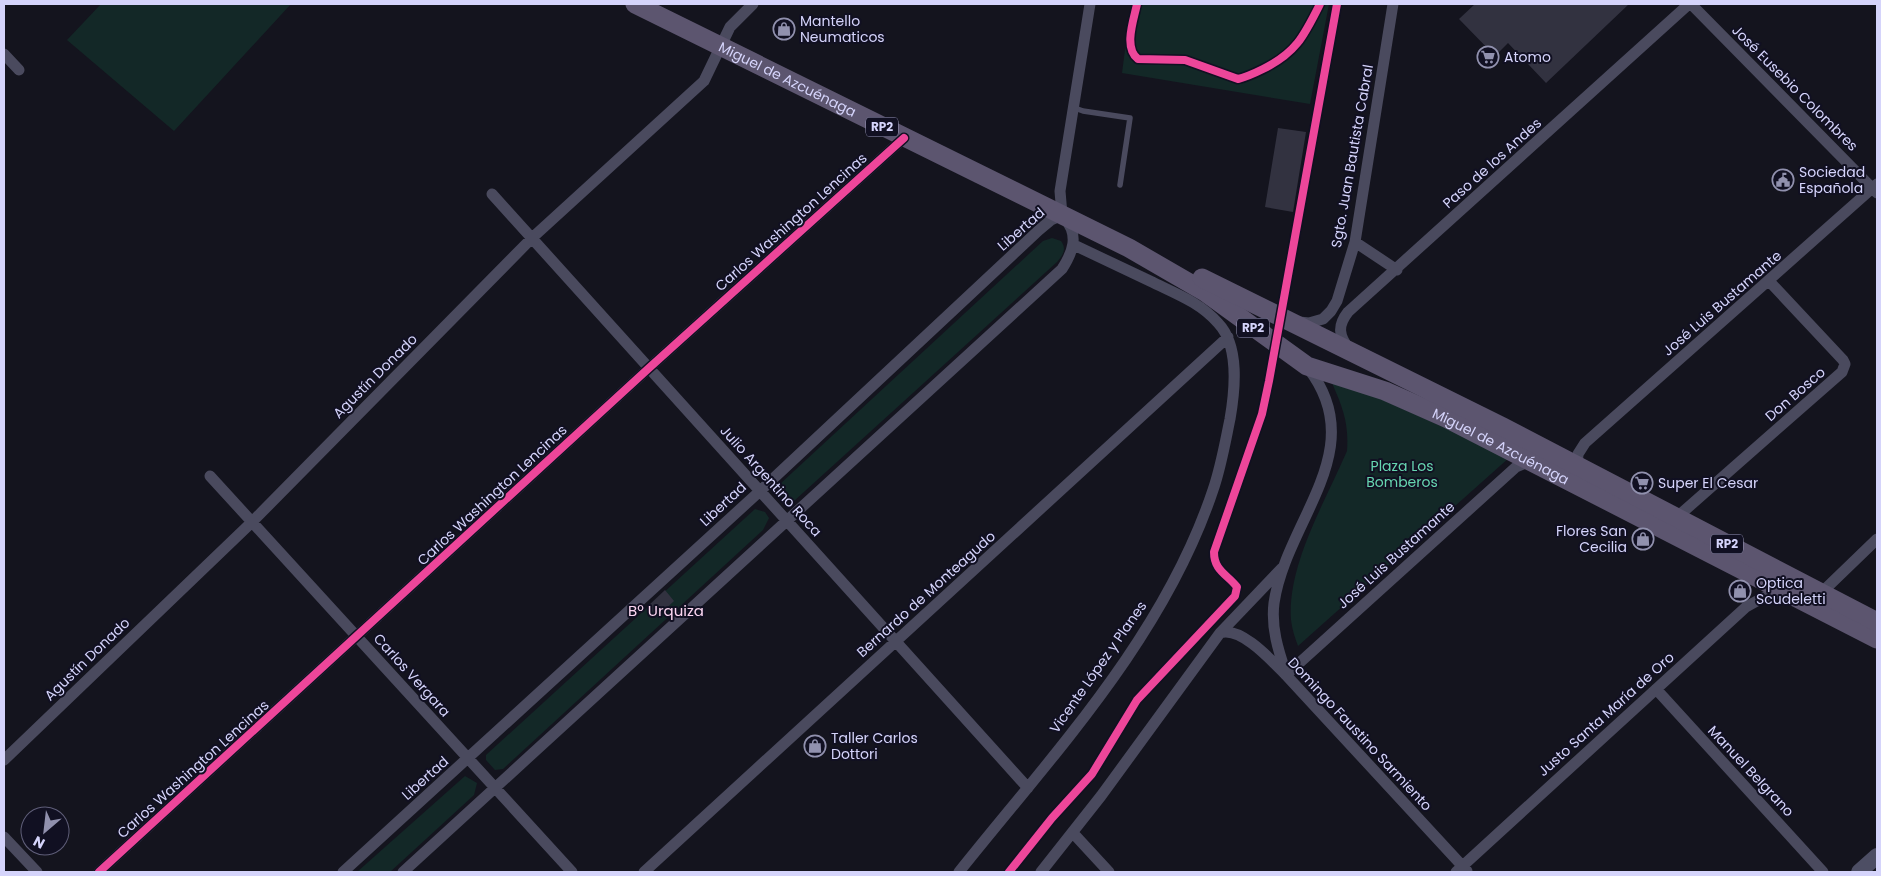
<svg xmlns="http://www.w3.org/2000/svg" width="1881" height="876" font-family="Poppins,sans-serif">
  <style>
    .green { fill: #132827 }
    .building { fill: #323240 }
    .lines { fill: none; stroke-linecap: round; stroke-linejoin: round }
    .service { stroke: #4a4a5e; stroke-width: 5.5 }
    .minor { stroke: #4a4a5e; stroke-width: 11 }
    .secondary { stroke: #4d4e64; stroke-width: 16 }
    .primary { stroke: #5c556f; stroke-width: 19 }
    .cycleway-casing { stroke: #111022; stroke-width: 11 }
    .cycleway { stroke: #ed469a; stroke-width: 8 }
    .labels { text-anchor: middle; stroke-width: 4; stroke-linejoin: round; paint-order: stroke }
    .shield { fill: #111022; stroke: #9a99ba; stroke-width: 1 }
    .shield-label { font-size: 12px; font-weight: bold; fill: #d5d4fb }
    .poi-label { font-size: 14px; fill: #d5d4fb; stroke: #111022; text-anchor: start }
    .street-label { font-size: 14px; fill: #d5d4fb; stroke: #111022 }
    .park-label { font-size: 14px; fill: #66d5b0; stroke: #111022 }
    .neighbourhood-label { font-size: 15px; fill: #fcd6f1; stroke: #111022 }
  </style>
  <rect width="100%" height="100%" fill="#14141e"/>
  <path class="green" d="M 101,4 L 291,4 L 174,131 L 67,40 Z
    M 1131,4 L 1329,4 L 1310,104 L 1122,73 Z
    M 1052,238 L 1061,241 C 1067,249 1063,255 1057,262 L 794,501 C 785,503 779,502 777,492 L 780,484 L 1043,241 Z
    M 1332,383 L 1372,395 L 1510,457 L 1298,646 C 1295,638 1292,629 1291,620 C 1287,565 1325,502 1347,451 C 1349,424 1343,408 1332,383 Z
    M 755,509 L 765,512 L 769,518 L 763,530 L 503,769 L 495,770 L 486,760 L 486,755 Z
    M 465,776 L 477,783 L 474,795 L 390,872 L 357,872 Z"/>
  <path class="building" d="M 1475,4 L 1629,4 L 1546,83 L 1508,43 L 1495,56 L 1459,19 Z
    M 1278,128 L 1306,132 L 1293,212 L 1265,207 Z
    M 665,590 L 674,601 L 657,617 L 648,606 Z"/>
  <g class="lines">
    <path class="service" d="M 1072,107 L 1083,111 L 1130,118 L 1120,185"/>
    <path class="minor" d="M 1691,4 L 1877,193
      M 4,54 L 19,70
      M 492,194 L 1028,788
      M 1062,215 L 1060,191 L 1090,4
      M 1355,242 L 1397,270
      M 1299,322 L 1309,323 L 1323,319 L 1331,311 L 1337,301 L 1355,242 L 1393,4
      M 1349,349 C 1339,336 1337,326 1348,312 L 1689,4
      M 1577,469 L 1578,454 L 1585,443 L 1877,184
      M 210,476 L 572,872
      M 1676,518 L 1842,372 L 1845,364 L 1843,360 L 1769,281
      M 1818,596 L 1877,539
      M 1220,633 C 1241,626 1272,661 1286,675 L 1467,871
      M 1286,673 C 1278,650 1271,627 1274,603 C 1286,520 1372,450 1308,368
      M 1286,675 L 1516,467 L 1532,460
      M 1656,689 L 1823,872
      M 4,760 L 252,522 L 532,238 L 704,81 L 730,27 L 753,4
      M 1073,833 L 1109,872
      M 4,837 L 37,872
      M 99,872 L 649,368 L 904,138
      M 343,872 L 760,491 L 1039,230 L 1051,220 L 1062,215
      M 403,872 L 1062,269 C 1073,252 1079,235 1065,219
      M 644,872 L 1228,337
      M 959,872 C 1054,753 1164,637 1213,490 C 1221,467 1225,443 1230,419 C 1235,390 1240,346 1218,323 C 1200,302 1174,293 1150,281 C 1125,269 1099,257 1074,245
      M 1041,872 L 1101,796 L 1220,633 L 1282,568
      M 1456,872 L 1746,607 L 1764,597 L 1783,591"/>
    <path class="secondary" d="M 1859,872 L 1877,856"/>
    <g class="primary">
      <path id="s1" d="M 635,4 L 1129,248 L 1205,292 L 1307,366 L 1385,391 L 1446,418 L 1877,639"/>
      <path d="M 1202,278 L 1503,427 L 1877,622"/>
    </g>
    <g class="cycleway-casing">
      <path id="cycleway" d="M 1137,4 C 1134,19 1123,48 1138,59 L 1185,60 L 1238,79 C 1246,77 1255,73 1263,69 C 1296,53 1304,36 1320,4
        M 99,872 L 649,368 L 904,138
        M 1009,872 L 1052,818 L 1092,774 L 1137,700 L 1235,596 L 1237,587 C 1227,574 1214,571 1214,552 L 1262,414 L 1269,381 L 1337,4"/>
    </g>
    <use href="#cycleway" class="cycleway"/>
  </g>
  <defs>
    <g id="shop-ring" transform="scale(1.125)"><circle r="9.5" fill="#111022" stroke="#9191ae" stroke-width="1.5"/><path d="M-5-2.5h2.3a2.7 3.5 0 0 1 5.4 0H5L5.5 6h-11ZM-1.5-2.5h3a1.5 2.3 0 0 0-3 0Z" fill="#9191ae"/></g>
    <g id="supermarket-ring" transform="scale(1.125)"><circle r="9.5" fill="#111022" stroke="#9191ae" stroke-width="1.5"/><path d="M-6-5.5h2.5l.6 2H6L4.5 2H-2.5L-4.4-4H-6ZM-1.5 3.2a1.3 1.3 0 1 0 .1 0ZM3 3.2a1.3 1.3 0 1 0 .1 0Z" fill="#9191ae"/></g>
    <g id="civic-ring" transform="scale(1.125)"><circle r="9.5" fill="#111022" stroke="#9191ae" stroke-width="1.5"/><path d="M-.6-6.5H3V-4.5H.6V-3L4-1V1h2V6H-6V1h2V-1L-.6-3ZM-1.2 2.5V6h2.4V2.5Z" fill="#9191ae"/></g>
  </defs>
  <g fill-rule="evenodd">
    <use href="#shop-ring" x="784" y="29"/>
    <use href="#supermarket-ring" x="1488" y="57"/>
    <use href="#civic-ring" x="1783" y="180"/>
    <use href="#supermarket-ring" x="1642" y="483"/>
    <use href="#shop-ring" x="1643" y="539"/>
    <use href="#shop-ring" x="1740" y="591"/>
    <use href="#shop-ring" x="815" y="746"/>
  </g>
  <g class="labels">
    <g class="shield">
      <rect x="866" y="117.5" width="32" height="19" rx="4"/>
      <rect x="1237" y="318.5" width="32" height="19" rx="4"/>
      <rect x="1711" y="534.5" width="32" height="19" rx="4"/>
    </g>
    <g class="shield-label">
      <text x="882" y="131">RP2</text>
      <text x="1253" y="332">RP2</text>
      <text x="1727" y="548">RP2</text>
    </g>
    <g class="poi-label">
      <text x="800" y="26">Mantello<tspan x="800" dy="16">Neumaticos</tspan></text>
      <text x="1504" y="62">Atomo</text>
      <text x="1799" y="177">Sociedad<tspan x="1799" dy="16">Española</tspan></text>
      <text x="1658" y="488">Super El Cesar</text>
      <text x="1627" y="536" text-anchor="end">Flores San<tspan x="1627" dy="16">Cecilia</tspan></text>
      <text x="1756" y="588">Optica<tspan x="1756" dy="16">Scudeletti</tspan></text>
      <text x="831" y="743">Taller Carlos<tspan x="831" dy="16">Dottori</tspan></text>
    </g>
    <g class="street-label">
      <text dy="5" stroke="none"><textPath href="#s1" startOffset="170">Miguel de Azcuénaga</textPath></text>
      <text transform="translate(1795 88) rotate(45)" y="5">José Eusebio Colombres</text>
      <text transform="translate(1352 156) rotate(-80)" y="5">Sgto. Juan Bautista Cabral</text>
      <text transform="translate(1492 163) rotate(-42)" y="5">Paso de los Andes</text>
      <text transform="translate(791 222) rotate(-42)" y="5">Carlos Washington Lencinas</text>
      <text transform="translate(1021 229) rotate(-41)" y="5">Libertad</text>
      <text transform="translate(1722 303) rotate(-41)" y="5">José Luis Bustamante</text>
      <text transform="translate(375 376) rotate(-45)" y="5">Agustín Donado</text>
      <text transform="translate(1795 394) rotate(-41)" y="5">Don Bosco</text>
      <text dy="5" stroke="none"><textPath href="#s1" startOffset="975">Miguel de Azcuénaga</textPath></text>
      <text transform="translate(771 481) rotate(48)" y="5">Julio Argentino Roca</text>
      <text transform="translate(492 495) rotate(-43)" y="5">Carlos Washington Lencinas</text>
      <text transform="translate(723 504) rotate(-43)" y="5">Libertad</text>
      <text transform="translate(1396 555) rotate(-42)" y="5">José Luis Bustamante</text>
      <text transform="translate(926 594) rotate(-42)" y="5">Bernardo de Monteagudo</text>
      <text transform="translate(87 659) rotate(-44)" y="5">Agustín Donado</text>
      <text transform="translate(1098 667) rotate(-55)" y="5">Vicente López y Planes</text>
      <text transform="translate(412 675) rotate(48)" y="5">Carlos Vergara</text>
      <text transform="translate(1606 714) rotate(-42)" y="5">Justo Santa María de Oro</text>
      <text transform="translate(1360 734) rotate(47)" y="5">Domingo Faustino Sarmiento</text>
      <text transform="translate(193 769) rotate(-42)" y="5">Carlos Washington Lencinas</text>
      <text transform="translate(1751 771) rotate(47)" y="5">Manuel Belgrano</text>
      <text transform="translate(425 778) rotate(-42)" y="5">Libertad</text>
    </g>
    <g class="park-label">
      <text x="1402" y="471">Plaza Los<tspan x="1402" dy="16">Bomberos</tspan></text>
    </g>
    <g class="neighbourhood-label">
      <text x="666" y="616">Bº Urquiza</text>
    </g>
  </g>
  <rect width="1881" height="876" fill="none" stroke="#d5d4fb" stroke-width="10"/>
  <g transform="translate(45 831) rotate(208)"><circle r="24" fill="#111022" stroke="#5f5e79"/>
  <path d="M0-4L9 19L0 12L-9 19Z" fill="#9191ae"/>
  <text y="-8" font-size="14" font-weight="bold" text-anchor="middle" fill="#d5d4fb">N</text>
  </g>
</svg>
